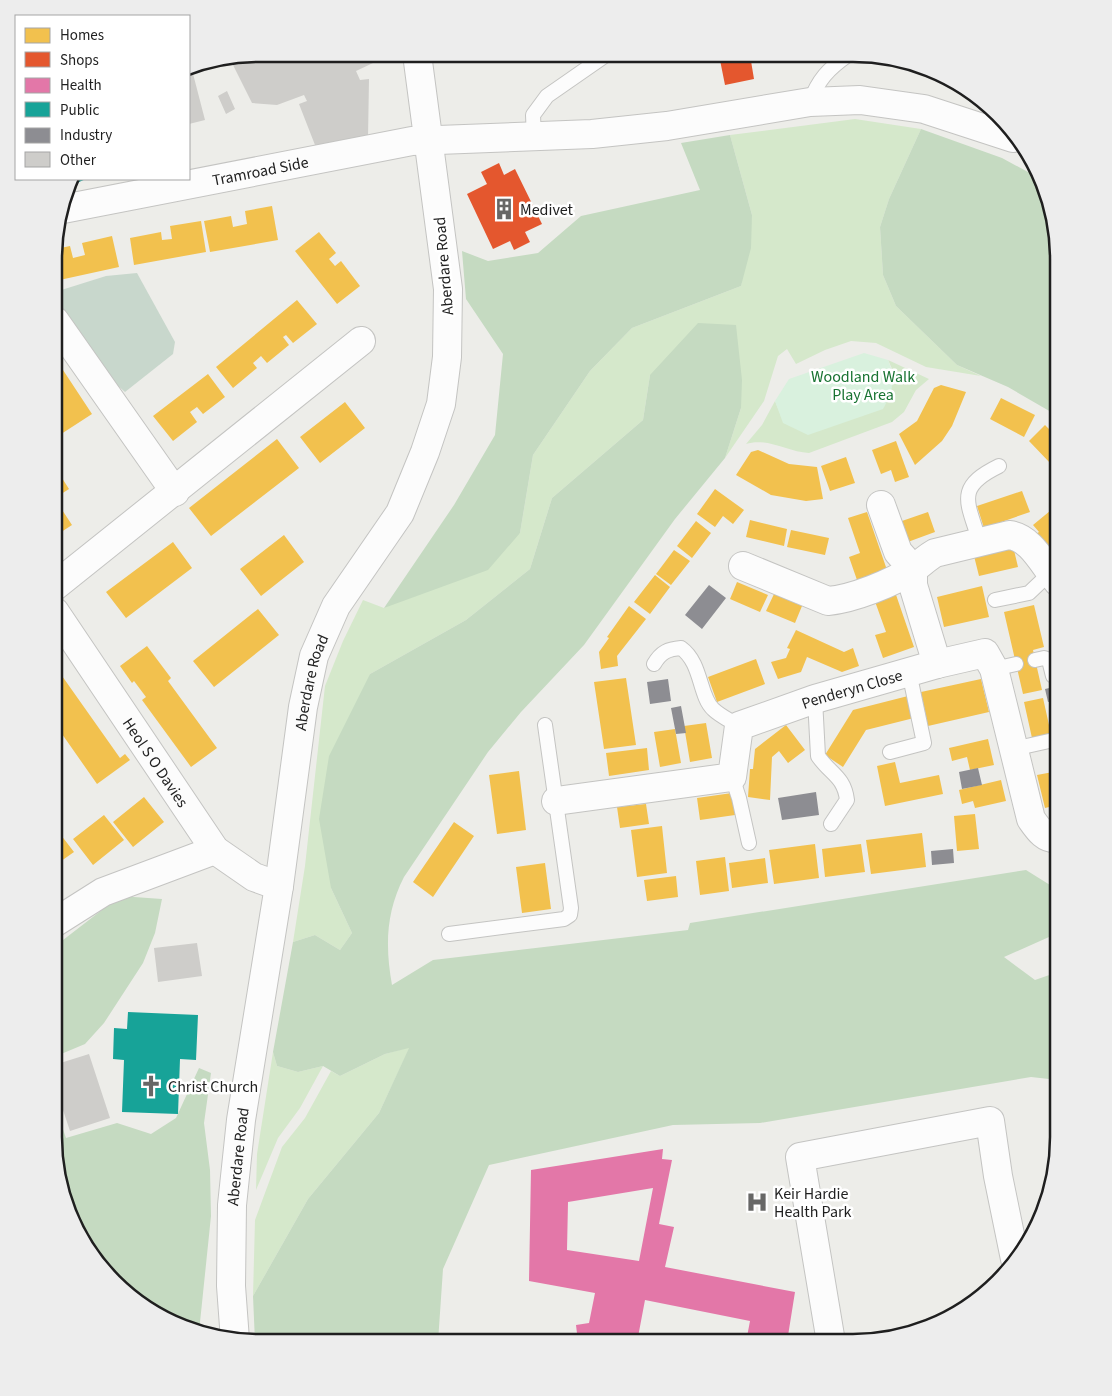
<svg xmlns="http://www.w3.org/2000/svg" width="1112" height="1396" font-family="'Source Sans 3',sans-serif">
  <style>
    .grass { fill: #d5e8cb }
    .forest { fill: #c5dac1 }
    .cemetery { fill: #c8d7cc }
    .park { fill: #d9f1de }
    .homes { fill: #f2c14e }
    .shops { fill: #e4572e }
    .health { fill: #e377a8; fill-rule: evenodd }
    .public { fill: #17a398 }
    .industry { fill: #8d8d92 }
    .building { fill: #cecdca }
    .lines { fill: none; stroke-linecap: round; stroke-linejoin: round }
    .lane-casing { stroke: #c4c4c2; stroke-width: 16 }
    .street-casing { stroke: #c4c4c2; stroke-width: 30 }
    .lane { stroke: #fcfcfc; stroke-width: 14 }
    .street { stroke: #fcfcfc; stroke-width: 28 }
    .labels { text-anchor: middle; stroke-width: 5; stroke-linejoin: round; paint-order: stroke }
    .street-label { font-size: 16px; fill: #1f1f1f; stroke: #fff }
    .poi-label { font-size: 16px; fill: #1f1f1f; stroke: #fff; text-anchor: start }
    .park-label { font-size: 16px; fill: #187331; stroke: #fff }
    .rim { fill: none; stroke: #1f1f1f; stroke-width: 2.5 }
  </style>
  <rect width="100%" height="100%" fill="#edede9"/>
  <path class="grass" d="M 855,119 L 921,129 L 889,199 L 880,227 L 883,275 L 896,306 L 957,365 L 981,376 L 926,367 L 876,343 L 851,341 L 825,350 L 796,364 L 787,349 L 778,356 L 764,401 L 725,458 L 741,408 L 650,375 L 643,420 L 552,498 L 530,569 L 466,620 L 370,674 L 331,888 L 352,933 L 340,950 L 315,935 L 293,942 L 305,866 L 325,686 L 343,641 L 363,600 L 384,608 L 520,533 L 533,455 L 590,371 L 632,328 L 741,286 L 752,215 L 730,135 Z
    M 888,360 L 929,379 L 916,390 L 904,412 L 892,422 L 809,453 C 787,452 767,437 746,444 L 762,425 L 775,401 L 784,423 L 894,373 Z
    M 410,1047 L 379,1113 L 308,1199 L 253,1296 L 255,1220 L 282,1147 L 305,1118 L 331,1071 L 340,1076 L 385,1054 Z
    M 273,1052 L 277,1066 L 298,1072 L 323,1066 L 300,1108 L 278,1138 L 256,1190 L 257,1154 Z"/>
  <path class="forest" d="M 921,129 L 1002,158 L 1039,178 L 1051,206 L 1058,260 L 1058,416 L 1008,387 L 957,365 L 896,306 L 883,275 L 880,227 L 889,199 Z
    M 730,135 L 752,215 L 751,248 L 741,286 L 632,328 L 590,371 L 533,455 L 520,533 L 488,570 L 384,608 L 454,505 L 495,435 L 503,354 L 466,299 L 462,251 L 488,261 L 538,253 L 581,216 L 700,190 L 681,143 Z
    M 698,323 L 736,325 L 742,380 L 741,408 L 725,458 L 675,519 L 584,645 L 521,712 L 488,752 L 404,877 C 386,912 385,946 392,985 L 433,960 L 688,930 L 690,923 L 1026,870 L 1058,890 L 1058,933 L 1004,957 L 1035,980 L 1058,972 L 1058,1080 L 1031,1077 L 760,1123 L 673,1125 L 489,1165 L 443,1269 L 438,1342 L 255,1342 L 253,1296 L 308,1199 L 379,1113 L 409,1048 L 385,1054 L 340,1076 L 323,1066 L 298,1072 L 277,1066 L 273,1052 L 293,942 L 315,935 L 340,950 L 352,933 L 331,888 L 319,819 L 329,756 L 370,674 L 466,620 L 530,569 L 552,498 L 643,420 L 650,375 Z
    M 120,896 L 162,899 L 155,933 L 143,963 L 104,1023 L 85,1044 L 54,1057 L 54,947 Z
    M 199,1068 L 211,1073 L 204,1123 L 210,1170 L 211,1216 L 199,1332 L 146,1308 L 81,1239 L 61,1189 L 54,1136 L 54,1103 L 66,1138 L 117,1123 L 151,1134 L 176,1118 Z"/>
  <path class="cemetery" d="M 137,273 L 175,342 L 173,354 L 125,392 L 107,376 L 59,308 L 55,292 L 106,276 Z"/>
  <path class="park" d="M 864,353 L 888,360 C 896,380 893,391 883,409 L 808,435 L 783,423 L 775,401 L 789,379 Z"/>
  <path class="homes" d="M 272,206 L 278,240 L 210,252 L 204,221 L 231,216 L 233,227 L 247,224 L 245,211 Z
    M 201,221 L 206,252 L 134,265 L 130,238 L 161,232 L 162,240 L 172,239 L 170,226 Z
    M 319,232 L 336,253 L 329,259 L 335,266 L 341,261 L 360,286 L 337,304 L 295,251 Z
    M 112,236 L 119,267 L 55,281 L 56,249 L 70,246 L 73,258 L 85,255 L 82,243 Z
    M 297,300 L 317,324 L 293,343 L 286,335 L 283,337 L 289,345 L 267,363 L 261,356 L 253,363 L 257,368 L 233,388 L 216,367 Z
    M 63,370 L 92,414 L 55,438 L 55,375 Z
    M 208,374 L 225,397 L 203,414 L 197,407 L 190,412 L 197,422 L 173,441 L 153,416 Z
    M 941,385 L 966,392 L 952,426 L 942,441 L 915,465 L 899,434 L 917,421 L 934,388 Z
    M 1001,398 L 1035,415 L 1024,437 L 990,419 Z
    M 345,402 L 365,428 L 320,463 L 300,437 Z
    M 1045,425 L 1058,438 L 1058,456 L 1051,464 L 1029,441 Z
    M 277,439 L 299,468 L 211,536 L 189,508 Z
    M 896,441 L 909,477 L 895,482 L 891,470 L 881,474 L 872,450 Z
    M 758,450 L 789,464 L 817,467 L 823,499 L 806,501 L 771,495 L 736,475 L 751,452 Z
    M 846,457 L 855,483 L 830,491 L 821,466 Z
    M 55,467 L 69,489 L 55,498 Z
    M 715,489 L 744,510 L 733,524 L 723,516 L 715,527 L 697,514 Z
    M 1022,491 L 1030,512 L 984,528 L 977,506 Z
    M 55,499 L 72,525 L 55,536 Z
    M 1056,506 L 1058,509 L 1056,558 L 1036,534 L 1039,532 L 1033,525 Z
    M 867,512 L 887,570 L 857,580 L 849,557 L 860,553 L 848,518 Z
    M 928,512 L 935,532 L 905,543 L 899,522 Z
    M 750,520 L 787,529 L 784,546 L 746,537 Z
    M 696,521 L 711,533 L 692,558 L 677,546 Z
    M 791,530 L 829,538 L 825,555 L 787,547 Z
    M 284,535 L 304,562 L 261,596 L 240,569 Z
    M 173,542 L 192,568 L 126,618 L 106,592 Z
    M 1013,546 L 1018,567 L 979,576 L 974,556 Z
    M 674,550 L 690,561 L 671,585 L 656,574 Z
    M 655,575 L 670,587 L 650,614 L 634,602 Z
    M 737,582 L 768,595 L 760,612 L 730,599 Z
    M 982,586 L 989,617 L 944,627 L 937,597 Z
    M 894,589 L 914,647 L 883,658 L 875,635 L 886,632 L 873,596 Z
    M 774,594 L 802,606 L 795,623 L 766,611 Z
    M 1034,605 L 1044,647 L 1033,650 L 1042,690 L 1023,694 L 1004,612 Z
    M 629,606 L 646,619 L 617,656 L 618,666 L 601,669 L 599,652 L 609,638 L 607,637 Z
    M 258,609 L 279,635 L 214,687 L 193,661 Z
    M 796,630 L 844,652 L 853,648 L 859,666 L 842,672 L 807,657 L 801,672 L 778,679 L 771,662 L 786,658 L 790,649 L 787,648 Z
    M 147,646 L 171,678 L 168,681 L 217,748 L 191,767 L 142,700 L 146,697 L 134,681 L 132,683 L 120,666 Z
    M 756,659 L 765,684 L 717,702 L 708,677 Z
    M 55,666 L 120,758 L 125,754 L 130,760 L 97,784 L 55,724 Z
    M 626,678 L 636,745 L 604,749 L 594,682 Z
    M 981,679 L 989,712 L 928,726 L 921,692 Z
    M 908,696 L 914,718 L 866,730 L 843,767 L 825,755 L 853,710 Z
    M 1043,698 L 1051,734 L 1032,738 L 1024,702 Z
    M 706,723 L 712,758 L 690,762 L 684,726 Z
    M 786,725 L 805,750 L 788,763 L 779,751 L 772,757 L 770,800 L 748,797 L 750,769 L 753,769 L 755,749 Z
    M 675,729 L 681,763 L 660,767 L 654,732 Z
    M 988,739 L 994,765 L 970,770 L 967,757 L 952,761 L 949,748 Z
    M 647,748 L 649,770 L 609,776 L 606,753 Z
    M 895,762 L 900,783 L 939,775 L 943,794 L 885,806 L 877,766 Z
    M 519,771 L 526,830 L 497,834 L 489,775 Z
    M 1058,771 L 1058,805 L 1045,808 L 1037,775 Z
    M 1001,780 L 1006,801 L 975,808 L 973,801 L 962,804 L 959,790 Z
    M 732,793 L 735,815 L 700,820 L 697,798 Z
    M 144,797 L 164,822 L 133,847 L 113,822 Z
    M 646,804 L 649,824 L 620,828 L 617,807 Z
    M 975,814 L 979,849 L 957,851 L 954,816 Z
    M 104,815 L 124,840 L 93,865 L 73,839 Z
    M 454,822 L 474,836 L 433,897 L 413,882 Z
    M 54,826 L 74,852 L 54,866 Z
    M 662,826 L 667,873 L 637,877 L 631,830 Z
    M 922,833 L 926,867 L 871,874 L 866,840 Z
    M 815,844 L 819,878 L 774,884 L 769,850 Z
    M 861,844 L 865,872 L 825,877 L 822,849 Z
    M 725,857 L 729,891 L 700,895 L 696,861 Z
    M 765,858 L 768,883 L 732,888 L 729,863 Z
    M 545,863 L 551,909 L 522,913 L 516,867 Z
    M 676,876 L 678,897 L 647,901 L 644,880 Z"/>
  <path class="shops" d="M 719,55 L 750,55 L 754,79 L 725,85 Z
    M 499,163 L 504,175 L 515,169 L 542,224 L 525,232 L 530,242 L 514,250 L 510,241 L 493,249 L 467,194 L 487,184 L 481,172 Z"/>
  <path class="health" d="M 663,1149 L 662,1159 L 672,1160 L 659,1224 L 674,1227 L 665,1267 L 795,1292 L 787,1342 L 746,1342 L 750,1321 L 645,1300 L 638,1337 L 651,1339 L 650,1342 L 578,1342 L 576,1325 L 589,1323 L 595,1293 L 529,1281 L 531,1170 ZM 653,1188 L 639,1261 L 567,1250 L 568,1202 Z"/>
  <path class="public" d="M 74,179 L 86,179 L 72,185 Z
    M 128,1012 L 198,1015 L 196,1060 L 180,1059 L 178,1114 L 122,1112 L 124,1060 L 113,1059 L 114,1028 L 127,1029 Z"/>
  <path class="industry" d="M 709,585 L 726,598 L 702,629 L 685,615 Z
    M 668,679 L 671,701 L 650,704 L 647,682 Z
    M 1058,686 L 1058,700 L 1048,702 L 1045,689 Z
    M 681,706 L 686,733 L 676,734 L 671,708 Z
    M 978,768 L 982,785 L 962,789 L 959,772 Z
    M 816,792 L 819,815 L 782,820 L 778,798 Z
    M 953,849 L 954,863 L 932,865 L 931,851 Z"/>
  <path class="building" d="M 260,54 L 374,54 L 373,63 L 356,71 L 360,80 L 369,79 L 368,138 L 315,145 L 299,104 L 307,101 L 304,95 L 277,105 L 252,103 L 231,61 L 239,57 Z
    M 191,66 L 205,120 L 189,124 L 189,67 Z
    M 227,91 L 235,109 L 226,114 L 218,96 Z
    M 197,943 L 202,976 L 158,982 L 154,948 Z
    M 89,1054 L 110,1118 L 70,1131 L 54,1083 L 54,1065 Z"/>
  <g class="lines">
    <g class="lane-casing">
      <path id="lane" d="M 810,102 C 818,80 828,69 848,55
        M 534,138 L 533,115 L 547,96 L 606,55
        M 980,543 C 968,502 954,488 999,466
        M 995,600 L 1029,593 L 1050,573
        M 1035,660 L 1044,658 L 1049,660 L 1053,676
        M 654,664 C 661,652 668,649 681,648 C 702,663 699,696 713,709 C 720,716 731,721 739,726
        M 994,669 L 1016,664
        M 815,699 L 818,756 C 830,774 844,776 847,800 L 831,824
        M 1013,749 L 1058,739
        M 890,752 L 924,743 L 909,672
        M 732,777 L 739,798 L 749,843
        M 449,934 L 564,919 L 570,915 L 571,908 L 545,725"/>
    </g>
    <g class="street-casing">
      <g id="street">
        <path id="s1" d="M 63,209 L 412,141 L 592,134 L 667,126 L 810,102 L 860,100 L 924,109 L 1013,138"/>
        <path d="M 55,321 L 175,492"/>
        <path d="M 881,505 L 898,552 L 913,569 L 913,585 L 937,664"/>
        <path d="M 743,566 L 828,601 C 852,599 893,583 913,569 C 921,564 926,558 935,553 L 1009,535 C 1031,537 1044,566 1058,582"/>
        <path d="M 55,586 L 361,341"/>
        <path id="s2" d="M 55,612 L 215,850 L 254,877 L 279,886"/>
        <path id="s3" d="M 556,801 L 732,777 L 739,726 L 815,699 L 937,664 L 985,653 L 994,669 L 1031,819 C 1038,829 1045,840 1058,838"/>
        <path d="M 54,923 L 103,892 L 215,850"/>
        <path id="s4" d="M 235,1340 L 231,1286 L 232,1205 L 241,1120 L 279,886 L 303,707 L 314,656 L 336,606 L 400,513 L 425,452 L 441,404 L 447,357 L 448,289 L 417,54"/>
        <path d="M 831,1342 L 800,1157 L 990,1121 L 998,1176 L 1015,1259"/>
      </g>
    </g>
    <use href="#lane" class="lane"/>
    <use href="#street" class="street"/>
  </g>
  <defs>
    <g id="building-bare" transform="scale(1.725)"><path d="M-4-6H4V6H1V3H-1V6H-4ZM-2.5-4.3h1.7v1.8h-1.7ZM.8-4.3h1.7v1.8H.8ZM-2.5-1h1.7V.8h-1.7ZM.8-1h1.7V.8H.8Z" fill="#676766" stroke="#fff" stroke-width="2.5" paint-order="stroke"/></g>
    <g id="church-bare" transform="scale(1.725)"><path d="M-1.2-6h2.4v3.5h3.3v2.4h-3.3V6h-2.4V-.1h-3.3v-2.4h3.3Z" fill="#676766" stroke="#fff" stroke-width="2.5" paint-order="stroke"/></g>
    <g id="hospital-bare" transform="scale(1.725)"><path d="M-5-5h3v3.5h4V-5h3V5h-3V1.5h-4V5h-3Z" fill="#676766" stroke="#fff" stroke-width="2.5" paint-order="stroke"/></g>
  </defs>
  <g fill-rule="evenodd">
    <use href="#building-bare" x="504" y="209"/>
    <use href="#church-bare" x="151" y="1086"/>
    <use href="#hospital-bare" x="757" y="1202"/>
  </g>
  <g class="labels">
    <g class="street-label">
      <text dy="6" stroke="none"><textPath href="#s1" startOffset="201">Tramroad Side</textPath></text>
      <text transform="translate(443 266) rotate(-95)" y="6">Aberdare Road</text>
      <text dy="6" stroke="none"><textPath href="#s4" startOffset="664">Aberdare Road</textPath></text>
      <text dy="6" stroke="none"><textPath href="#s3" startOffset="348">Penderyn Close</textPath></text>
      <text dy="6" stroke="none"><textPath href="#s2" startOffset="181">Heol S O Davies</textPath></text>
      <text dy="6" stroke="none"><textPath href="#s4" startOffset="184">Aberdare Road</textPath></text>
    </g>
    <g class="poi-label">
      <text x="520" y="215">Medivet</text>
      <text x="168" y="1092">Christ Church</text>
      <text x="774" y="1199">Keir Hardie<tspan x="774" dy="18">Health Park</tspan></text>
    </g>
    <g class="park-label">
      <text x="863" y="382">Woodland Walk<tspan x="863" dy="18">Play Area</tspan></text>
    </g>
  </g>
  <path d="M0 0H1112V1396H0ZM259 62H853A197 197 0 0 1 1050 259V1137A197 197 0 0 1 853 1334H259A197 197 0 0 1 62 1137V259A197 197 0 0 1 259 62Z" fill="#ededed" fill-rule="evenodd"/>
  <path class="rim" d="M259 62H853A197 197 0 0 1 1050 259V1137A197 197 0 0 1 853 1334H259A197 197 0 0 1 62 1137V259A197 197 0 0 1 259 62Z"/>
  <rect x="15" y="15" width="175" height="165" fill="#ffffff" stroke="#a5a5a5"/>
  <rect x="25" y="28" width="25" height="15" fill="#f2c14e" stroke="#a5a5a5"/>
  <text x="60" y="40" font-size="15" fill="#1f1f1f">Homes</text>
  <rect x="25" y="52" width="25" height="15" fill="#e4572e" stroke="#a5a5a5"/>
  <text x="60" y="65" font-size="15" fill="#1f1f1f">Shops</text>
  <rect x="25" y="78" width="25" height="15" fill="#e377a8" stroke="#a5a5a5"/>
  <text x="60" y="90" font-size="15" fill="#1f1f1f">Health</text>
  <rect x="25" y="102" width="25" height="15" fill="#17a398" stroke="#a5a5a5"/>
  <text x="60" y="115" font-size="15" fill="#1f1f1f">Public</text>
  <rect x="25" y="128" width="25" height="15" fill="#8d8d92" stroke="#a5a5a5"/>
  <text x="60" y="140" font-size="15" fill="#1f1f1f">Industry</text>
  <rect x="25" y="152" width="25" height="15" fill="#cecdca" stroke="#a5a5a5"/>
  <text x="60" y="165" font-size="15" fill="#1f1f1f">Other</text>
</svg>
